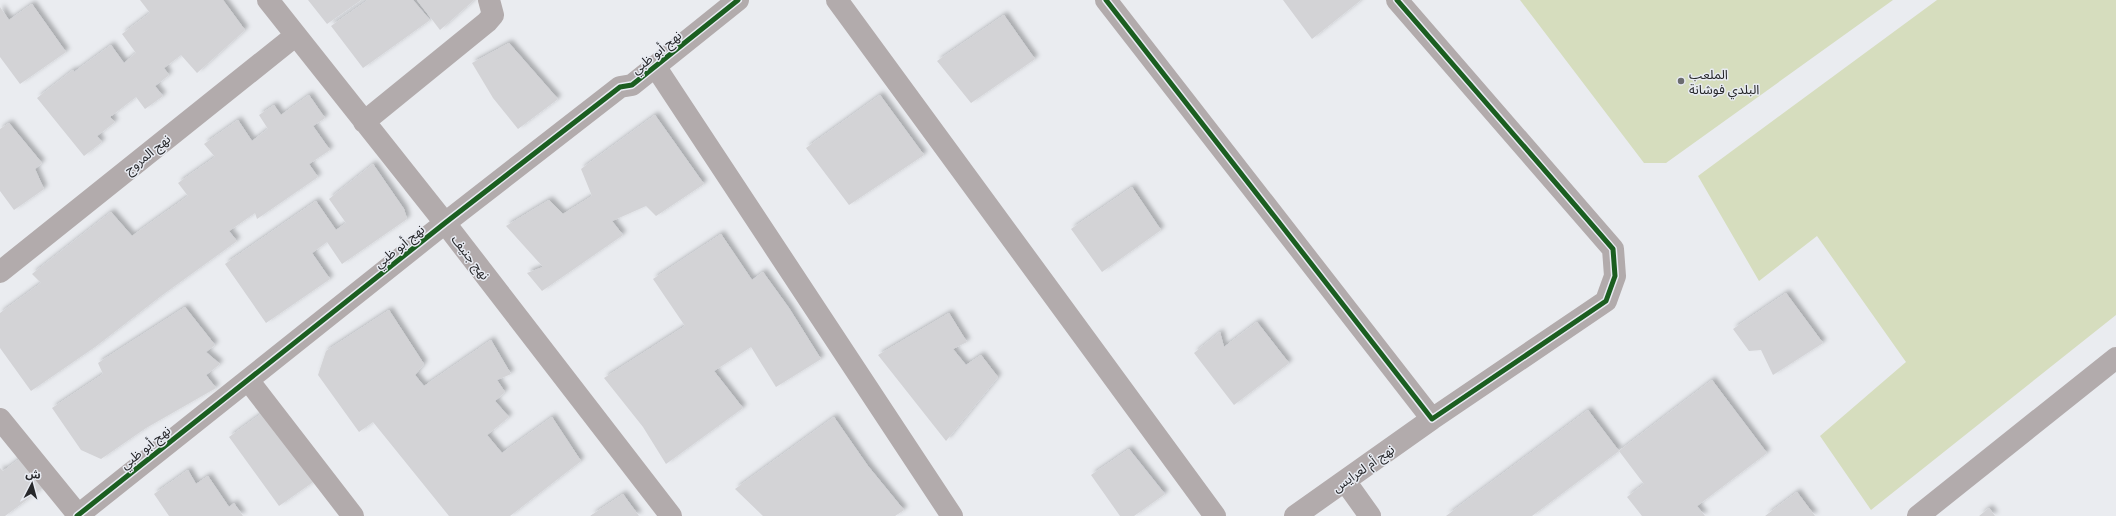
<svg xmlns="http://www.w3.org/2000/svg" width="2116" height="516" font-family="'Roboto Condensed','Noto Sans Arabic',sans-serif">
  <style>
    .green { fill: #d6ddbe }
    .building { fill: #d3d3d6; filter: url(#shadow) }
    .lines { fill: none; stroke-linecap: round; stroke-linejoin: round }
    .minor { stroke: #b2abac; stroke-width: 22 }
    .cycleway-casing { stroke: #e8ebf2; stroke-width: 8 }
    .cycleway { stroke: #1b5e20; stroke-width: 5 }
    .poi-dot { fill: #6b6c6f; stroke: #e8ebf2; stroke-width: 1.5 }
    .labels { text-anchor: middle; stroke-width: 3; stroke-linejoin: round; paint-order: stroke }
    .street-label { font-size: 13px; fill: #26272a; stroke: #e8ebf2 }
    .poi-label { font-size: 13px; fill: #26272a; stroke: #e8ebf2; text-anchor: start }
  </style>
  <defs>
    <filter id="shadow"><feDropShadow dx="3.5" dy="-3.5" stdDeviation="2" flood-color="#0004"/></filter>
  </defs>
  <rect width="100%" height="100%" fill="#eaecf0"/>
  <path class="green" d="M 1520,0 L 1893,0 L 1666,163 L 1644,163 Z
    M 1937,0 L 2116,0 L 2116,315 L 1871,510 L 1820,436 L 1906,362 L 1817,236 L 1759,281 L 1698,176 Z"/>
  <path class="building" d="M 140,0 L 223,0 L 245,30 L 197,73 L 181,55 L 164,68 L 169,75 L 155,86 L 163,96 L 145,109 L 136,97 L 110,117 L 115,122 L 97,136 L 102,142 L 84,156 L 37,98 L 73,70 L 74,72 L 111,45 L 124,63 L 136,53 L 122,34 L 150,13 Z
    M 308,0 L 361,0 L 327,24 Z
    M 368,0 L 413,0 L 430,20 L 363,68 L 331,26 Z
    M 417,0 L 474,0 L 440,30 Z
    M 1283,0 L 1361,0 L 1312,39 Z
    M 32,4 L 66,52 L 20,84 L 0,57 L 0,7 L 9,20 Z
    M 1004,15 L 1035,59 L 971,103 L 937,61 Z
    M 509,43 L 558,99 L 518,129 L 493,98 L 472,63 Z
    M 309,95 L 325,118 L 313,126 L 330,150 L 309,164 L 318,177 L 257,219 L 255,213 L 229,231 L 237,241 L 161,296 L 95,347 L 31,391 L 0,348 L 0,313 L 41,283 L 32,274 L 111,212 L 132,236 L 188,196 L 178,183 L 215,157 L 204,144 L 238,120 L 252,141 L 268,129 L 259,115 L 274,105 L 281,115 Z
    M 880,95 L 924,155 L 849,205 L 806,148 Z
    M 655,115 L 704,184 L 656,216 L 646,206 L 612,221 L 623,235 L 542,291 L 527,273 L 543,267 L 506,226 L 549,200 L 563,214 L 592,196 L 581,169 Z
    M 9,123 L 42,163 L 35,169 L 44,189 L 14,210 L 0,191 L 0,129 Z
    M 373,164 L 404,209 L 407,219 L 342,264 L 327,242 L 312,253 L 330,279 L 266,323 L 225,264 L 316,201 L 336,230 L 346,223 L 329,199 Z
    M 1132,187 L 1161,230 L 1102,272 L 1071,229 Z
    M 721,234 L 752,280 L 763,272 L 789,308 L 821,359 L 776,387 L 751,347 L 714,371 L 743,408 L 666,464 L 643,427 L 604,378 L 685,326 L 653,279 Z
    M 1786,293 L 1823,343 L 1773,375 L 1761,350 L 1749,351 L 1733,329 Z
    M 185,307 L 215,345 L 206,352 L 220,364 L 206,375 L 216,388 L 146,428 L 101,459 L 81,450 L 52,408 L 103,374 L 98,363 Z
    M 389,310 L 424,364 L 415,375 L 424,386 L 491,340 L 511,374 L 497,380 L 505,392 L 495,401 L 509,417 L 487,435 L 502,453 L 552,417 L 581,461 L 510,516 L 449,516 L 373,422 L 359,432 L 318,375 L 326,351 Z
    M 949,313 L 967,342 L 953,349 L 966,365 L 981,355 L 998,377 L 946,441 L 878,355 Z
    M 1257,322 L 1289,363 L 1234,405 L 1194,353 L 1220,332 L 1224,347 Z
    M 1712,380 L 1767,453 L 1697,506 L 1705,516 L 1642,516 L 1627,497 L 1644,484 L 1619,451 L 1532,516 L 1446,516 L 1588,410 L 1619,451 Z
    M 265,411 L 316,480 L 279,506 L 229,437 Z
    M 834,417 L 868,466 L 904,510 L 895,516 L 763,516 L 735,489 Z
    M 1129,449 L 1165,494 L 1134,516 L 1120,516 L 1091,475 Z
    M 22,457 L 44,487 L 5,516 L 0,516 L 0,468 L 3,471 Z
    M 188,470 L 196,484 L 208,476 L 229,507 L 234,503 L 243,516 L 169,516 L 154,494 Z
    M 1797,492 L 1815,516 L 1765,516 Z
    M 623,494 L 639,516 L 590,516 Z
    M 1989,508 L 1995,516 L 1979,516 Z"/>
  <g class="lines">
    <path class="minor" d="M 268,0 L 445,223 L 671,516
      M 837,0 L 1215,516
      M 1106,0 L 1432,419 L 1606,301 L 1615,276 L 1613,249 L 1397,0
      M 655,66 L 952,516
      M 364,122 L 487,22 L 493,15 L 489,0
      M 0,272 L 295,36
      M 248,380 L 353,516
      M 0,419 L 79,516
      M 1345,481 L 1370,516
      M 77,516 L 445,223 L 620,87 L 632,85 L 738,0
      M 1295,516 L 1432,419
      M 1918,516 L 2116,358"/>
    <g class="cycleway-casing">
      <path id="cycleway" d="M 1106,0 L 1432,419 L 1606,301 L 1615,276 L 1613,249 L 1397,0
        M 77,516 L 445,223 L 620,87 L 632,85 L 738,0"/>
    </g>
    <use href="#cycleway" class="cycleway"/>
  </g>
  <circle class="poi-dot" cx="1681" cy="81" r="4"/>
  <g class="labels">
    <g class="street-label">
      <text transform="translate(656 52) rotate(-39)" y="5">نهج أبو ظبي</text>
      <text transform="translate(147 154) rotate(-39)" y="5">نهج المروج</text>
      <text transform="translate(399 246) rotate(-39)" y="5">نهج أبو ظبي</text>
      <text transform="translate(471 257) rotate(52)" y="5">نهج جنيف</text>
      <text transform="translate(145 447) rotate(-39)" y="5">نهج أبو ظبي</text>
      <text transform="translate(1363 468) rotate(-35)" y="5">نهج أم لعرايس</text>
    </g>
    <g class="poi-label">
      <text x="1689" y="79">الملعب<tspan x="1689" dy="15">البلدي فوشانة</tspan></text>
    </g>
  </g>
  <g transform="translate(32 484) rotate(6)" stroke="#e8ebf2" stroke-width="3" paint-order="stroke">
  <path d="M0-3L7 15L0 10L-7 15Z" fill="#26272a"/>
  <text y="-6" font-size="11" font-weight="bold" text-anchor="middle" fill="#26272a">ش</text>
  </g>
</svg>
